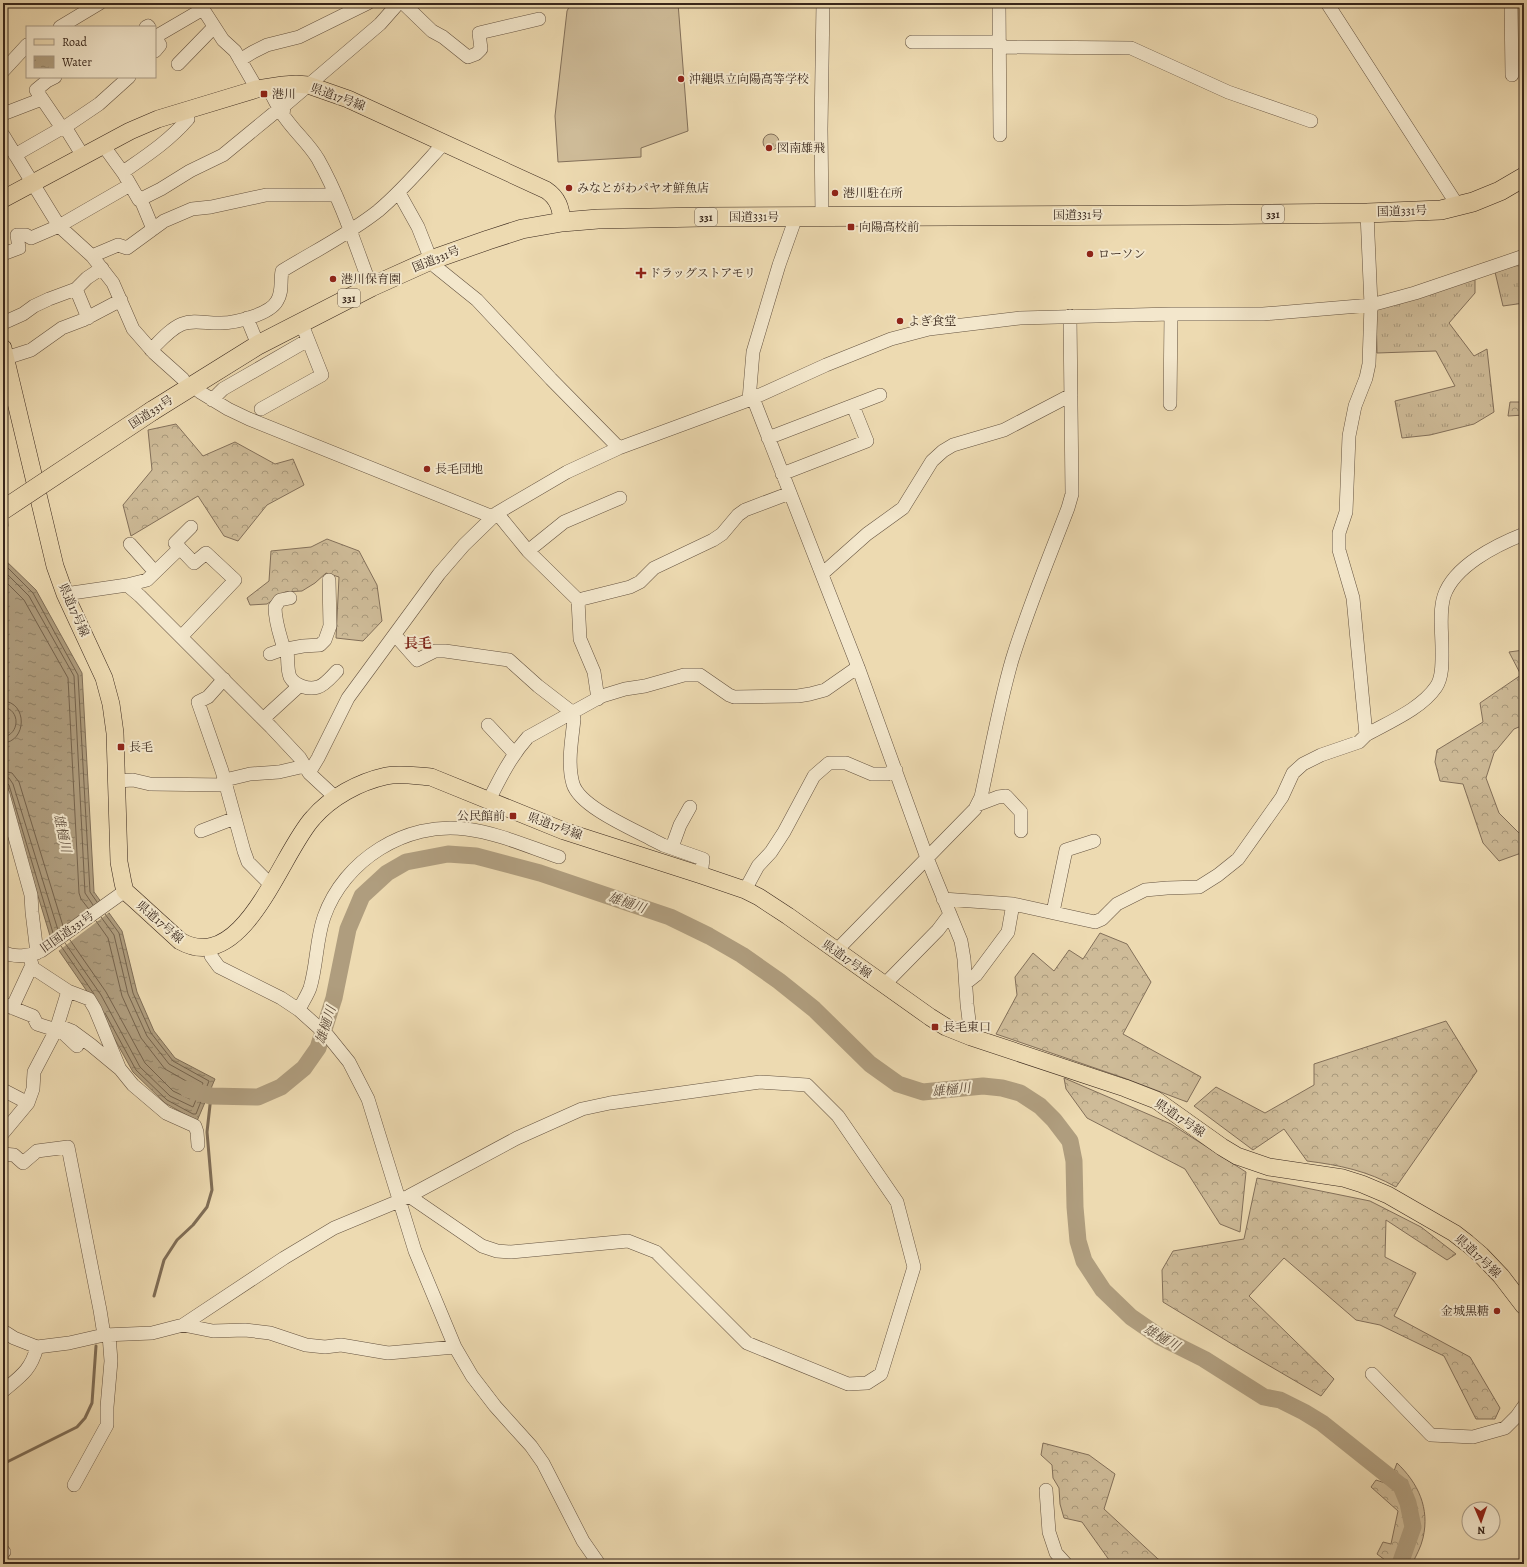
<svg xmlns="http://www.w3.org/2000/svg" width="1527" height="1567" font-family="Alegreya,'Noto Serif JP',serif">
  <style>
    .grass { fill: url(#grass-tufts); stroke: #83705a }
    .forest { fill: url(#forest-crowns); stroke: #83705a }
    .pitch { fill: #cebb98; stroke: #83705a }
    .water { fill: url(#water-ripples); stroke: #7f6d56 }
    .pier { fill: #eddab1 }
    .lines { fill: none; stroke-linecap: round; stroke-linejoin: round }
    .shore { stroke: #74624c; stroke-width: 1 }
    .stream { stroke: #7f6d56; stroke-width: 3 }
    .river { stroke: #af9d7e; stroke-width: 17 }
    .minor-casing { stroke: #655340; stroke-width: 14 }
    .major-casing { stroke: #38261b; stroke-width: 18 }
    .highway-casing { stroke: #38261b; stroke-width: 20 }
    .minor { stroke: #f3e7cc; stroke-width: 13 }
    .major { stroke: #eddab1; stroke-width: 17 }
    .highway { stroke: #eddab1; stroke-width: 19 }
    .highway-bridge-casing { stroke: #38261b; stroke-width: 20; stroke-linecap: butt }
    .highway-bridge { stroke: #eddab1; stroke-width: 19 }
    .poi-dot { fill: #8f2418; stroke: #f3e7cc; stroke-width: 1.5 }
    .labels { text-anchor: middle; stroke-width: 4; stroke-linejoin: round; paint-order: stroke }
    .shield { fill: #f3e7cc; stroke: #706050; stroke-width: 1 }
    .shield-label { font-size: 11px; font-weight: bold; fill: #38261b }
    .poi-label { font-size: 12px; fill: #38261b; stroke: #f3e7cc; text-anchor: start }
    .street-label { font-size: 12px; fill: #38261b; stroke: #f3e7cc }
    .water-label { font-size: 13px; font-style: italic; fill: #5c4a39; stroke: #f3e7cc }
    .quarter-label { font-size: 14px; font-weight: bold; fill: #7a1f14; stroke: #f3e7cc }
  </style>
  <defs>
    <pattern id="grass-tufts" width="24" height="20" patternUnits="userSpaceOnUse"><rect width="24" height="20" fill="#cebb98"/><path d="M3 7l-1-3M5 7V3M7 7l1-3M15 17l-1-3M17 17v-4M19 17l1-3" fill="none" stroke="#a8987b"/></pattern>
    <pattern id="forest-crowns" width="20" height="18" patternUnits="userSpaceOnUse"><rect width="20" height="18" fill="#cebb98"/><path d="M2 6a3 3 0 1 1 6 0M12 15a3 3 0 1 1 6 0" fill="none" stroke="#a8987b"/></pattern>
    <pattern id="water-ripples" width="26" height="14" patternUnits="userSpaceOnUse"><rect width="26" height="14" fill="#af9d7e"/><path d="M2 4q2-2 4 0t4 0M15 11q2-2 4 0t4 0" fill="none" stroke="#8f8066"/></pattern>
  </defs>
  <rect width="100%" height="100%" fill="#eddab1"/>
  <filter id="stains"><feTurbulence type="fractalNoise" baseFrequency=".005" numOctaves="4"/><feColorMatrix values="0 0 0 0 .2 0 0 0 0 .09 0 0 0 0 .02 0 0 0 .5 -.17"/></filter>
  <radialGradient id="worn" r=".72"><stop offset=".6" stop-color="#630" stop-opacity="0"/><stop offset="1" stop-color="#630" stop-opacity=".3"/></radialGradient>
  <path class="grass" d="M763 142a8 8 0 1 1 16 0a8 8 0 1 1-16 0Z
    M 1524,262 L 1524,303 L 1503,306 L 1495,272 Z
    M 1475,278 L 1475,293 L 1449,323 L 1474,356 L 1487,349 L 1494,412 L 1474,424 L 1430,435 L 1402,438 L 1395,401 L 1455,386 L 1436,351 L 1377,353 L 1376,309 Z"/>
  <path class="forest" d="M 1510,402 L 1524,402 L 1524,415 L 1508,416 Z
    M 176,424 L 203,456 L 235,442 L 275,464 L 293,459 L 304,485 L 267,505 L 238,541 L 224,536 L 198,496 L 131,536 L 123,505 L 152,470 L 148,430 Z
    M 327,539 L 359,551 L 377,585 L 382,621 L 363,641 L 336,638 L 339,577 L 326,573 L 315,583 L 302,591 L 285,592 L 267,604 L 250,605 L 247,598 L 269,581 L 271,551 L 311,547 Z
    M 1524,650 L 1524,725 L 1514,729 L 1494,753 L 1486,778 L 1499,813 L 1524,838 L 1524,852 L 1499,861 L 1483,843 L 1463,784 L 1440,781 L 1435,762 L 1437,750 L 1483,722 L 1480,703 L 1521,675 L 1509,652 Z
    M 1100,933 L 1127,944 L 1151,982 L 1123,1034 L 1201,1077 L 1187,1102 L 1124,1078 L 996,1034 L 1017,995 L 1015,977 L 1033,953 L 1054,971 L 1069,950 L 1083,959 Z
    M 1446,1021 L 1477,1071 L 1396,1187 C 1368,1171 1339,1165 1307,1161 L 1284,1129 L 1253,1150 L 1194,1106 L 1216,1087 L 1265,1113 L 1314,1085 L 1314,1064 Z
    M 1064,1078 L 1171,1124 L 1246,1172 L 1240,1232 L 1220,1224 L 1185,1169 L 1087,1118 L 1066,1089 Z
    M 1257,1178 L 1370,1201 L 1421,1227 L 1456,1254 L 1447,1260 L 1386,1220 L 1385,1257 L 1416,1273 L 1394,1316 L 1470,1357 L 1500,1408 L 1495,1419 L 1476,1419 L 1444,1356 L 1380,1325 L 1356,1320 L 1284,1258 L 1249,1296 L 1334,1379 L 1321,1396 L 1232,1344 L 1163,1302 L 1162,1270 L 1173,1251 L 1244,1239 Z
    M 1043,1443 L 1089,1455 L 1115,1474 L 1104,1509 L 1158,1559 L 1169,1564 L 1112,1564 L 1082,1522 L 1064,1518 L 1060,1504 L 1059,1488 L 1053,1478 L 1052,1465 L 1041,1455 Z
    M 1397,1463 C 1418,1483 1430,1508 1423,1538 C 1421,1547 1416,1556 1412,1564 L 1383,1564 L 1385,1560 L 1377,1554 L 1383,1542 L 1391,1544 L 1398,1511 L 1371,1487 L 1376,1480 L 1391,1485 L 1412,1506 L 1413,1495 L 1394,1471 Z"/>
  <path class="pitch" d="M 571,3 L 678,3 L 688,131 L 641,148 L 641,157 L 558,162 L 555,116 L 567,11 Z"/>
  <path class="water" d="M 3,470 L 8,526 L 3,535 Z
    M 3,558 L 36,590 L 82,673 L 94,892 L 122,931 L 137,992 L 154,1031 L 175,1058 L 215,1079 L 197,1121 L 165,1103 L 133,1072 L 93,1000 L 51,939 L 3,780 L 3,732 L 7,720 L 3,715 Z"/>
  <path class="pier" d="M 103,900 L 111,911 L 57,952 L 50,940 Z"/>
  <g class="lines">
    <path class="shore" d="M 3,563 L 33,593 L 78,675 L 90,892 L 97,902
      M 3,570 L 29,596 L 74,676 L 85,893 L 93,905
      M 3,579 L 24,600 L 68,678 L 79,893 L 81,899 L 88,908
      M 3,701 C 28,702 27,742 3,743
      M 3,707 C 21,709 20,735 3,737
      M 3,771 L 12,773 L 19,782 L 63,926
      M 3,777 L 9,778 L 13,784 L 58,930
      M 3,782 L 7,783 L 9,785 L 53,933
      M 70,940 L 106,992 L 145,1063 L 173,1091 L 190,1099 L 195,1086 L 165,1069 L 141,1038 L 122,996 L 108,938 L 96,921
      M 65,943 L 101,995 L 140,1067 L 170,1096 L 193,1107 L 203,1083 L 169,1064 L 147,1036 L 128,994 L 114,935 L 101,917
      M 61,946 L 94,994
      M 105,1013 L 136,1070 L 167,1100 L 193,1114 L 196,1114 L 209,1081 L 173,1061 L 151,1033 L 133,993 L 119,933 L 105,914"/>
    <path class="stream" d="M 154,1296 L 164,1260 L 177,1240 L 193,1225 L 207,1207 L 212,1190 L 207,1132 L 211,1096
      M 3,1464 L 77,1427 L 85,1418 L 92,1403 L 96,1346"/>
    <path class="river" d="M 187,1089 L 211,1096 L 258,1097 L 281,1087 L 304,1068 L 318,1048 L 334,998 L 348,929 L 362,896 L 387,873 L 406,862 L 448,854 L 476,856 L 540,873 L 670,917 L 709,936 L 742,955 L 779,981 L 814,1009 L 870,1064 L 898,1084 L 923,1092 L 983,1086 L 1002,1088 L 1020,1093 L 1040,1106 L 1054,1120 L 1070,1141 L 1074,1161 L 1075,1207 L 1078,1241 L 1084,1261 L 1103,1290 L 1131,1317 L 1160,1337 L 1204,1359 L 1264,1397 L 1280,1400 L 1304,1412 L 1322,1423 L 1401,1486 L 1408,1503 L 1413,1527 L 1400,1564"/>
    <g class="minor-casing">
      <path id="minor" d="M 199,3 L 223,40 L 235,51 L 257,89
        M 403,3 L 432,31 L 443,37 L 468,57 L 476,54 L 481,49 L 479,33 L 539,19
        M 999,3 L 1000,135
        M 1327,3 L 1458,206
        M 1511,3 L 1512,75
        M 60,27 L 100,3
        M 146,27 L 148,26 L 149,27
        M 912,42 L 1000,42
        M 1000,47 L 1131,48 L 1228,92 L 1311,121
        M 155,51 L 160,45 L 155,37 L 203,9
        M 240,60 L 253,52 L 267,45 L 299,37 L 368,3
        M 178,64 L 214,27
        M 3,71 L 27,45
        M 55,77 L 47,81 L 36,90 L 62,128
        M 267,87 C 274,97 278,109 286,119 C 296,133 309,144 318,159 C 341,200 355,244 371,287
        M 3,114 L 42,99
        M 283,115 L 284,106 L 380,24 L 395,7 L 397,3
        M 65,127 L 83,156
        M 3,135 L 59,226 L 92,256 L 113,283 L 133,329 L 154,353 L 183,379
        M 103,145 L 124,174 L 139,200 L 161,189 L 190,171 L 223,155 L 279,109
        M 15,155 L 62,128 L 65,127 L 99,104 L 129,77
        M 123,172 C 146,156 169,141 188,119 L 186,111
        M 399,193 L 418,227 L 431,260 L 436,267 L 477,300 L 551,379 L 619,448
        M 141,200 L 153,229
        M 822,216 L 821,129 L 823,3
        M 3,254 L 19,248 L 17,235 L 26,235 L 31,238 L 59,226 L 130,185
        M 92,256 L 118,245 L 127,248 L 164,221 L 192,209 L 211,207 L 266,195 L 336,195
        M 76,289 L 88,318
        M 247,318 L 258,345
        M 3,323 L 23,314 L 34,306 L 49,299 L 76,289 L 87,278 L 102,268
        M 151,350 C 160,341 170,329 182,324 C 194,319 209,324 221,323 C 236,323 270,314 277,301 C 283,292 280,281 282,271 C 313,252 349,234 378,211 C 402,191 423,166 444,143
        M 6,358 L 31,350 L 62,328 L 83,320 L 121,300
        M 200,392 L 228,409 L 249,419 L 493,517
        M 753,398 L 858,667 L 927,858 L 961,941 L 964,959 L 967,1004 L 971,1037
        M 212,400 L 223,389 L 308,340
        M 749,400 L 753,352 L 779,265 L 796,217
        M 1170,404 L 1171,314
        M 261,409 L 322,375 L 301,322
        M 768,438 L 880,395
        M 782,474 L 867,441 L 853,406
        M 497,513 L 528,551 L 578,600 L 580,639 L 594,672 L 598,699
        M 130,544 L 155,572
        M 528,551 L 564,522 L 620,498
        M 822,574 L 867,534 L 903,508 L 932,461 L 943,451 L 953,445 L 1004,430 L 1071,395
        M 127,585 L 140,596 L 271,727 L 300,758 L 309,773 L 336,798
        M 65,594 L 127,585 L 147,580 L 180,548
        M 290,598 L 280,600 L 275,607 C 275,622 280,635 284,649 L 287,649 C 288,658 287,670 290,677 C 295,686 309,690 318,687 C 325,685 332,676 337,671
        M 578,600 L 630,587 L 640,582 L 654,568 L 713,540 L 722,534 L 738,515 L 745,510 L 790,493
        M 395,635 L 417,660 L 435,651 L 445,651 L 509,660 L 538,686 L 573,713 L 574,719 C 572,740 567,763 573,784 C 580,807 633,829 653,840 L 663,845 L 703,859 L 701,875
        M 181,637 L 235,580 L 206,553 L 194,563 L 175,543 L 191,527
        M 287,649 L 303,646 L 320,645 L 325,640 L 330,626 L 329,580
        M 270,654 L 284,649
        M 224,679 L 208,697 L 198,702 L 222,771 L 244,851 L 248,862 L 271,885
        M 263,719 L 299,686
        M 488,725 L 515,754
        M 1366,735 L 1353,598 L 1339,550 L 1339,533 L 1346,512 L 1349,436 L 1355,406 L 1366,378 L 1369,364 L 1371,305 L 1367,213
        M 309,773 L 318,758 L 348,698 L 439,574 L 464,545 L 497,513 L 567,472 L 619,448 L 749,400 L 826,365 L 891,339 L 929,329 L 1020,318 L 1171,314 L 1263,314 L 1371,305 L 1415,293 L 1524,256
        M 225,780 L 250,774 L 279,772 L 305,766
        M 117,781 L 133,780 L 150,784 L 226,785
        M 3,794 L 31,895 L 32,912 L 37,953
        M 489,800 C 500,778 511,756 528,737 L 602,696 L 625,689 L 645,686 L 684,675 L 700,675 L 729,695 L 734,697 L 798,696 L 810,694 L 825,690 L 858,667
        M 977,805 L 998,797 L 1006,796 L 1021,812 L 1021,831
        M 201,831 L 235,818
        M 672,847 L 680,825 L 690,807
        M 745,890 L 758,866 L 771,852 L 784,832 L 814,776 L 822,769 L 829,763 L 846,763 L 872,774 L 887,774 L 896,770
        M 943,899 L 1013,904 L 1095,922 L 1102,919 L 1117,904 L 1145,890 L 1167,888 L 1199,887 L 1218,875 L 1238,859 L 1282,797 L 1293,773 L 1303,764 L 1321,755 L 1359,742 L 1366,735 C 1389,722 1421,709 1436,687 C 1443,677 1442,660 1442,648 C 1442,632 1439,612 1444,596 C 1454,566 1496,545 1524,534
        M 1053,912 L 1066,850 L 1094,841
        M 211,947 L 211,956 L 219,967 L 281,998 L 299,1010 L 328,1036 L 349,1062 L 368,1099 L 415,1251 L 455,1347 L 472,1376 L 495,1406 L 531,1446 L 543,1463 L 583,1541 L 599,1564
        M 836,951 L 975,809 L 981,797 C 991,751 999,705 1012,660 C 1028,608 1049,558 1068,508 L 1072,494 L 1070,316
        M 3,952 C 14,958 30,956 41,951 L 125,891
        M 966,983 L 976,975 L 1008,932 L 1013,904
        M 884,985 L 938,930 L 950,914
        M 68,991 L 89,999 L 95,1009 L 119,1067
        M 3,1004 L 33,1016 L 37,1024 L 56,1030
        M 12,1008 L 32,965
        M 299,1010 C 302,1003 307,996 310,988 C 317,965 316,940 324,917 C 344,860 406,821 466,829 C 498,833 529,847 559,857
        M 57,1025 L 72,1031 L 91,1045 L 120,1069 L 133,1085 L 166,1113 L 195,1126 L 197,1132 L 198,1145
        M 61,1031 L 77,1046
        M 3,1090 L 28,1103
        M 3,1133 L 28,1103 L 33,1089 L 34,1072 L 56,1030 L 68,991 L 33,968 L 29,955
        M 3,1154 L 14,1155 L 23,1163 L 37,1151 L 68,1147 L 100,1310 L 104,1335
        M 183,1325 L 213,1331 L 245,1330 L 270,1333 L 306,1345 L 325,1347 L 341,1345 L 388,1353 L 455,1347
        M 3,1331 L 14,1338 L 37,1347 L 69,1343 L 104,1335 L 152,1333 L 183,1325 L 284,1258 L 334,1228 L 399,1201 L 409,1196 L 517,1138 L 582,1109 L 610,1103 L 760,1082 L 807,1085 L 838,1116 L 897,1202 L 914,1267 L 881,1374 L 867,1383 L 848,1384 L 747,1343 L 656,1252 L 628,1241 L 511,1252 L 497,1251 L 482,1246 L 409,1196
        M 1372,1374 L 1431,1435 L 1473,1437 L 1505,1428 L 1517,1416 L 1524,1406
        M 3,1391 C 21,1376 31,1370 37,1347
        M 74,1485 L 107,1425 L 107,1407 L 111,1361 L 109,1335
        M 1046,1490 L 1049,1532 L 1056,1553 L 1066,1564
        M 3,1551 L 4,1552"/>
    </g>
    <g class="major-casing">
      <path id="major" d="M 3,199 L 130,131 L 158,119 L 257,89 L 283,85 L 296,84 L 308,85 L 348,99 L 546,190 C 558,198 561,208 562,222
        M 3,348 L 55,566 L 65,594 L 104,678 L 111,704 L 115,733 L 119,862 L 123,883 L 125,891 L 134,899 L 180,941 C 244,977 281,852 313,818 C 331,797 359,782 386,776 C 400,773 416,776 431,777 L 564,831 L 701,875 L 745,890 L 759,897 L 788,916 L 930,1017 L 946,1027 L 971,1037 L 1125,1088 L 1156,1100 L 1222,1147 L 1237,1156 L 1269,1167 L 1343,1178 L 1362,1184 L 1388,1195 L 1454,1233 L 1467,1243 L 1481,1255 L 1501,1276 L 1524,1306"/>
    </g>
    <g class="highway-casing">
      <path id="highway" d="M 152,411 L 258,345 L 371,287 L 431,260 L 488,240 L 522,229 L 562,222 L 598,219 L 702,217 L 1187,215 L 1367,213 L 1441,210 L 1473,202 L 1500,191 L 1524,177"/>
    </g>
    <use href="#minor" class="minor"/>
    <use href="#major" class="major"/>
    <use href="#highway" class="highway"/>
    <g class="highway-bridge-casing">
      <path id="highway-bridge" d="M 3,510 L 152,411"/>
    </g>
    <use href="#highway-bridge" class="highway-bridge"/>
  </g>
  <g class="poi-dot">
    <circle cx="681" cy="79" r="4"/>
    <rect x="260" y="90" width="8" height="8" rx="2"/>
    <circle cx="769" cy="148" r="4"/>
    <circle cx="569" cy="188" r="4"/>
    <circle cx="835" cy="193" r="4"/>
    <rect x="847" y="223" width="8" height="8" rx="2"/>
    <circle cx="1090" cy="254" r="4"/>
    <path d="M639 267h4v4h4v4h-4v4h-4v-4h-4v-4h4z"/>
    <circle cx="333" cy="279" r="4"/>
    <circle cx="900" cy="321" r="4"/>
    <circle cx="427" cy="469" r="4"/>
    <rect x="117" y="743" width="8" height="8" rx="2"/>
    <rect x="509" y="812" width="8" height="8" rx="2"/>
    <rect x="931" y="1023" width="8" height="8" rx="2"/>
    <circle cx="1497" cy="1311" r="4"/>
  </g>
  <g class="labels">
    <g class="shield">
      <rect x="1262" y="205" width="22" height="18" rx="3"/>
      <rect x="695" y="208" width="22" height="18" rx="3"/>
      <rect x="338" y="289" width="22" height="18" rx="3"/>
    </g>
    <g class="shield-label">
      <text x="1273" y="218">331</text>
      <text x="706" y="221">331</text>
      <text x="349" y="302">331</text>
    </g>
    <g class="poi-label">
      <text x="689" y="83">沖縄県立向陽高等学校</text>
      <text x="272" y="98">港川</text>
      <text x="777" y="152">図南雄飛</text>
      <text x="577" y="192">みなとがわパヤオ鮮魚店</text>
      <text x="843" y="197">港川駐在所</text>
      <text x="859" y="231">向陽高校前</text>
      <text x="1098" y="258">ローソン</text>
      <text x="649" y="277">ドラッグストアモリ</text>
      <text x="341" y="283">港川保育園</text>
      <text x="908" y="325">よぎ食堂</text>
      <text x="435" y="473">長毛団地</text>
      <text x="129" y="751">長毛</text>
      <text x="505" y="820" text-anchor="end">公民館前</text>
      <text x="943" y="1031">長毛東口</text>
      <text x="1489" y="1315" text-anchor="end">金城黒糖</text>
    </g>
    <g class="street-label">
      <text transform="translate(338 97) rotate(20)" y="4">県道17号線</text>
      <text transform="translate(1402 211) rotate(-2)" y="4">国道331号</text>
      <text x="1078" y="219">国道331号</text>
      <text x="754" y="221">国道331号</text>
      <text transform="translate(436 259) rotate(-22)" y="4">国道331号</text>
      <text transform="translate(151 412) rotate(-33)" y="4">国道331号</text>
      <text transform="translate(74 610) rotate(66)" y="4">県道17号線</text>
      <text transform="translate(555 826) rotate(20)" y="4">県道17号線</text>
      <text transform="translate(160 922) rotate(41)" y="4">県道17号線</text>
      <text transform="translate(67 932) rotate(-35)" y="4">旧国道331号</text>
      <text transform="translate(847 959) rotate(35)" y="4">県道17号線</text>
      <text transform="translate(1180 1118) rotate(34)" y="4">県道17号線</text>
      <text transform="translate(1478 1256) rotate(43)" y="4">県道17号線</text>
    </g>
    <g class="water-label">
      <text transform="translate(63 833) rotate(77)" y="5">雄樋川</text>
      <text transform="translate(627 902) rotate(19)" y="5">雄樋川</text>
      <text transform="translate(325 1025) rotate(-72)" y="5">雄樋川</text>
      <text transform="translate(951 1089) rotate(-6)" y="5">雄樋川</text>
      <text transform="translate(1162 1337) rotate(30)" y="5">雄樋川</text>
    </g>
    <g class="quarter-label">
      <text x="418" y="648">長毛</text>
    </g>
  </g>
  <rect width="1527" height="1567" fill="none" stroke="#eddab1" stroke-width="16"/>
  <rect x="4" y="4" width="1519" height="1559" fill="none" stroke="#38261b" stroke-width="2"/>
  <rect x="8" y="8" width="1511" height="1551" fill="none" stroke="#38261b"/>
  <rect x="26" y="26" width="130" height="52" fill="#f3e7cc" stroke="#a89a85"/>
  <rect x="34" y="39" width="20" height="6" fill="#eddab1" stroke="#a89a85"/>
  <text x="62" y="46" font-size="12" fill="#38261b">Road</text>
  <rect x="34" y="56" width="20" height="12" fill="url(#water-ripples)" stroke="#a89a85"/>
  <text x="62" y="66" font-size="12" fill="#38261b">Water</text>
  <g transform="translate(1481 1521) rotate(178)"><circle r="19" fill="#f3e7cc" stroke="#a89a85"/>
  <path d="M0-3L7 15L0 10L-7 15Z" fill="#8f2418"/>
  <text y="-6" font-size="11" font-weight="bold" text-anchor="middle" fill="#38261b">N</text>
  </g>
  <rect width="100%" height="100%" filter="url(#stains)"/>
  <rect width="100%" height="100%" fill="url(#worn)"/>
</svg>
